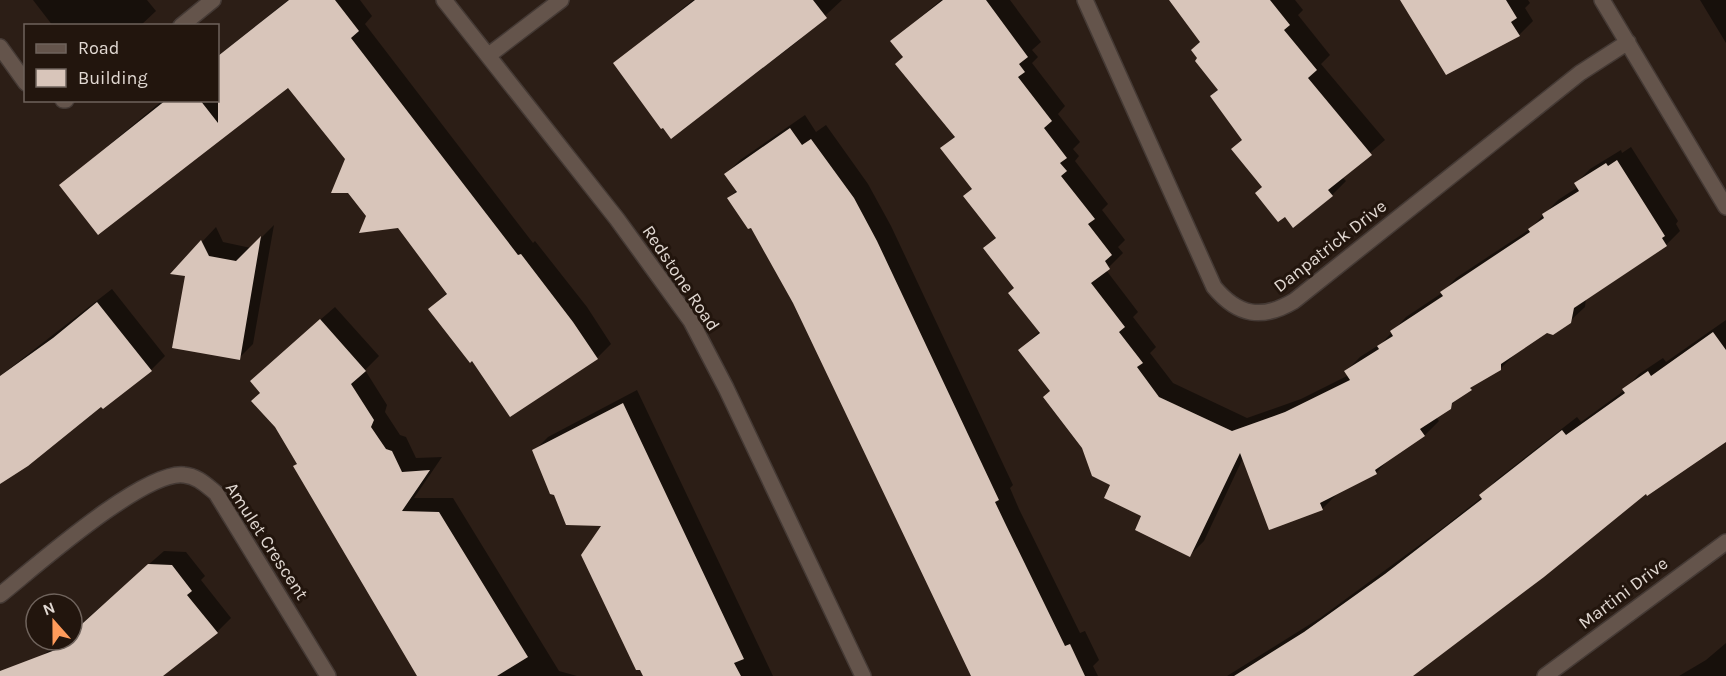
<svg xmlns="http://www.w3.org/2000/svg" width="1726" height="676" font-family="Karla,sans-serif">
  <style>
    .shadow { fill: #0007 }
    .building { fill: #d8c5ba }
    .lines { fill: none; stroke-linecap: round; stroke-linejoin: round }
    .minor-casing { stroke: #453a35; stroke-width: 18 }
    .minor { stroke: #64544b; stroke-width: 15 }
    .labels { text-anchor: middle; stroke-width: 6; stroke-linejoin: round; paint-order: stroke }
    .street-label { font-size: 18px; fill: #e2d9d3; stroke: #22150d }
  </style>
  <rect width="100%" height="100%" fill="#2c1e16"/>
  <path class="shadow" d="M 33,0 L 147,0 L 156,11 L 140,26 L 53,26 Z
    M 288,0 L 360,0 L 372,16 L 365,24 L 533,243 L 535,241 L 587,307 L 611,344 L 597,358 L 511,415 L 473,359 L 430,309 L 448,292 L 398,227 L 367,215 L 347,159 L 288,86 L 98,233 L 61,185 L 163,100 L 218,100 L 218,56 Z
    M 693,0 L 842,0 L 797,42 L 672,137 L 615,63 Z
    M 941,0 L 1010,0 L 1041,42 L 1032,50 L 1038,57 L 1032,63 L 1065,106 L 1058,114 L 1080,142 L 1073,149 L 1079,156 L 1075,161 L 1108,204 L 1102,210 L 1125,240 L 1118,247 L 1123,253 L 1106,270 L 1138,312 L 1133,317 L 1156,347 L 1150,353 L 1173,383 L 1247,418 L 1301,399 L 1349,375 L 1346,371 L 1360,357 L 1382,343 L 1406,317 L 1442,293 L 1456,278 L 1530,229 L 1558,200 L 1578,187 L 1576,183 L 1590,169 L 1621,150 L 1622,153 L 1631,147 L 1678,221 L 1676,224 L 1680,231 L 1666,245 L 1586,298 L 1585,307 L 1570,321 L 1547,332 L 1514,355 L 1500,369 L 1478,382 L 1436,417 L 1439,421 L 1425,435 L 1390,458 L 1376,473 L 1336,495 L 1322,509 L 1243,458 L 1204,541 L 1190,555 L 1143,516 L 1112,484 L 1083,448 L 1051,391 L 1020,350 L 1040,331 L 1016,287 L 985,248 L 997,236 L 973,188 L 942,148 L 956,135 L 892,41 Z
    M 1171,0 L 1295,0 L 1303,10 L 1298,15 L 1330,55 L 1321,64 L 1385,140 L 1342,177 L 1346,181 L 1332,195 L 1294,226 L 1263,187 L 1202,41 Z
    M 1401,0 L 1528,0 L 1530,3 L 1525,8 L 1533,21 L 1519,35 Z
    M 1700,0 L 1726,0 L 1726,43 Z
    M 805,115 L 816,132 L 826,125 L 868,184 L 891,226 L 1013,485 L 1010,488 L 1019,509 L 1080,633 L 1085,631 L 1099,660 L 1093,666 L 1098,676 L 974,676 L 794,303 L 751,225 L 729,198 L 737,190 L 726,174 L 740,160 Z
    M 274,225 L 253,344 L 239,358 L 186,275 L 173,273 L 216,227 L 223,242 L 251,248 Z
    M 112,289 L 165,356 L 151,370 L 101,405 L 0,484 L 0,376 Z
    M 335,307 L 379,356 L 365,370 L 387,405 L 385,412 L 400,435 L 406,437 L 416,458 L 442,457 L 414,498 L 453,498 L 559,671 L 577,676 L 419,676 L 295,466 L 298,463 L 262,392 L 266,367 Z
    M 1726,320 L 1726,436 L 1646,491 L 1410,676 L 1227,676 L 1320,618 L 1444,527 L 1482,497 L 1495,481 L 1577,417 L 1581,422 L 1625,390 L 1639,374 L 1663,358 L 1666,362 Z
    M 637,390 L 773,676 L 666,676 L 604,525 L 567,523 L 534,451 L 548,437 Z
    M 164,551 L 186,552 L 205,576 L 201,580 L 231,618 L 217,632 L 159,676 L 15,676 L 63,640 L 72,640 L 72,632 Z
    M 1726,643 L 1726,676 L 1679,676 L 1706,660 Z"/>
  <path class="building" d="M 289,0 L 335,0 L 359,31 L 351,38 L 518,255 L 521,254 L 573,322 L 598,359 L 510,417 L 472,361 L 470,363 L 428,309 L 447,294 L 398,228 L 359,233 L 366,216 L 348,193 L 331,193 L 345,159 L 288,88 L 98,235 L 59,185 L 166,100 L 200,100 L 218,123 L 218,56 Z
    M 695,0 L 813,0 L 827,18 L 671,139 L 663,128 L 661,129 L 613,63 Z
    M 943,0 L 986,0 L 1028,57 L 1019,64 L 1025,72 L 1018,77 L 1052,121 L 1044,128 L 1067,158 L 1060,163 L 1067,171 L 1061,176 L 1095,219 L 1088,224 L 1112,255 L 1105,261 L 1110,269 L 1091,283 L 1125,327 L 1119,332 L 1143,363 L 1137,367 L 1159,397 L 1232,431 L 1285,412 L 1350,380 L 1344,371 L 1379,349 L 1377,346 L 1393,336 L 1390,331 L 1443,296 L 1440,292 L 1530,232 L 1528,229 L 1544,218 L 1542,214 L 1579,191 L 1574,183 L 1606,163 L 1608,166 L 1617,160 L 1665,236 L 1662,238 L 1667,246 L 1574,308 L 1571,323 L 1553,335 L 1547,333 L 1501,364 L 1501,370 L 1470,388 L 1472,390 L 1452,403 L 1451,409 L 1420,429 L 1425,436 L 1375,470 L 1377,474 L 1320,503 L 1323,510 L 1269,530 L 1240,453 L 1190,557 L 1135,530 L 1141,516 L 1104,498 L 1110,485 L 1092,476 L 1082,448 L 1043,397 L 1050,391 L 1018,350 L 1040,333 L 1008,293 L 1014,288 L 983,248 L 996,238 L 963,196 L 972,189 L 940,148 L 955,137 L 895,64 L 903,57 L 890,41 Z
    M 1169,0 L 1270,0 L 1290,25 L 1284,30 L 1317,70 L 1308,78 L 1372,155 L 1328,190 L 1333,196 L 1293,228 L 1285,217 L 1278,222 L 1255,193 L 1262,187 L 1231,149 L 1242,140 L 1210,96 L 1218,90 L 1195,61 L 1197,58 L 1191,50 L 1200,42 Z
    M 1400,0 L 1506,0 L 1517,18 L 1511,22 L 1520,36 L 1446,75 Z
    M 790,128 L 802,145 L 811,139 L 854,198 L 877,241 L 999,500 L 995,502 L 1005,523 L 1065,646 L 1070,644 L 1085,676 L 971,676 L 793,303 L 751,228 L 748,229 L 727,198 L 737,192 L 724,174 Z
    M 261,236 L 240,360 L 172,348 L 185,276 L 170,274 L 201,240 L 209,256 L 236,261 Z
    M 97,302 L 152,371 L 103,409 L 101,407 L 28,466 L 0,484 L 0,376 L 53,338 Z
    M 320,319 L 366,371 L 351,384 L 374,420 L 371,427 L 386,449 L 392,451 L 402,472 L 430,470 L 402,511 L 439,512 L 528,657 L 497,676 L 417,676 L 293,466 L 297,464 L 275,427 L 251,401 L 260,393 L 250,381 Z
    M 1713,332 L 1726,350 L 1726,442 L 1647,496 L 1646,494 L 1544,577 L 1413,676 L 1234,676 L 1304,632 L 1385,574 L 1482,499 L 1479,495 L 1562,430 L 1566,435 L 1625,393 L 1622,389 L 1648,371 L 1651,376 Z
    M 623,403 L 744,659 L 734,663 L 741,676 L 643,676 L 640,670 L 636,670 L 581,555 L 601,526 L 566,525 L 554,495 L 550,494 L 532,450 Z
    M 148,564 L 172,565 L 192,591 L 187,595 L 218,633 L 163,676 L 0,676 L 0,671 L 71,644 L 68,640 L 72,640 L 72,633 Z"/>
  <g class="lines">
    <g class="minor-casing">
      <path id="minor" d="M 444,0 L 617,219 L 691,321 L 726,388 L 863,676
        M 1085,0 L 1214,287 C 1238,316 1262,320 1294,301 L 1580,73 L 1628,42
        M 1602,0 L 1726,207
        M 181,26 L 213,0
        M 0,47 L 26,83
        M 489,55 L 561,0
        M 63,100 L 66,100
        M 0,595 C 35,567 144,470 184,475 C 197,476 206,485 216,493 L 328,676
        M 1545,676 L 1726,542"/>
    </g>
    <use href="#minor" class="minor"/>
  </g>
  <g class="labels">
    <g class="street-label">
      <text transform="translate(1330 246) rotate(-38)" y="6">Danpatrick Drive</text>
      <text transform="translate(681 278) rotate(56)" y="6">Redstone Road</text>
      <text transform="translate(267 541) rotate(57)" y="6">Amulet Crescent</text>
      <text transform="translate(1623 593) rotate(-37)" y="6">Martini Drive</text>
    </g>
  </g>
  <rect x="24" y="24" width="195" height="78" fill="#22150d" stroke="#6f635c" stroke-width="1.5"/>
  <rect x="36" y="44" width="30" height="9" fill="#64544b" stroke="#6f635c" stroke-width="1.5"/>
  <text x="78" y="54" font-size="18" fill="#e2d9d3">Road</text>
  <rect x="36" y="69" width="30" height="18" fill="#d8c5ba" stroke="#6f635c" stroke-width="1.5"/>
  <text x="78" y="84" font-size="18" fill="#e2d9d3">Building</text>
  <g transform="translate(54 622) rotate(339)"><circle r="28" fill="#22150d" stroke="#6f635c" stroke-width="1.5"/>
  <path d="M0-4.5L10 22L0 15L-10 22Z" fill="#ff9b5b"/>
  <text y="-9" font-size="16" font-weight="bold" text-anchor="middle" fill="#e2d9d3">N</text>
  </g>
</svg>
